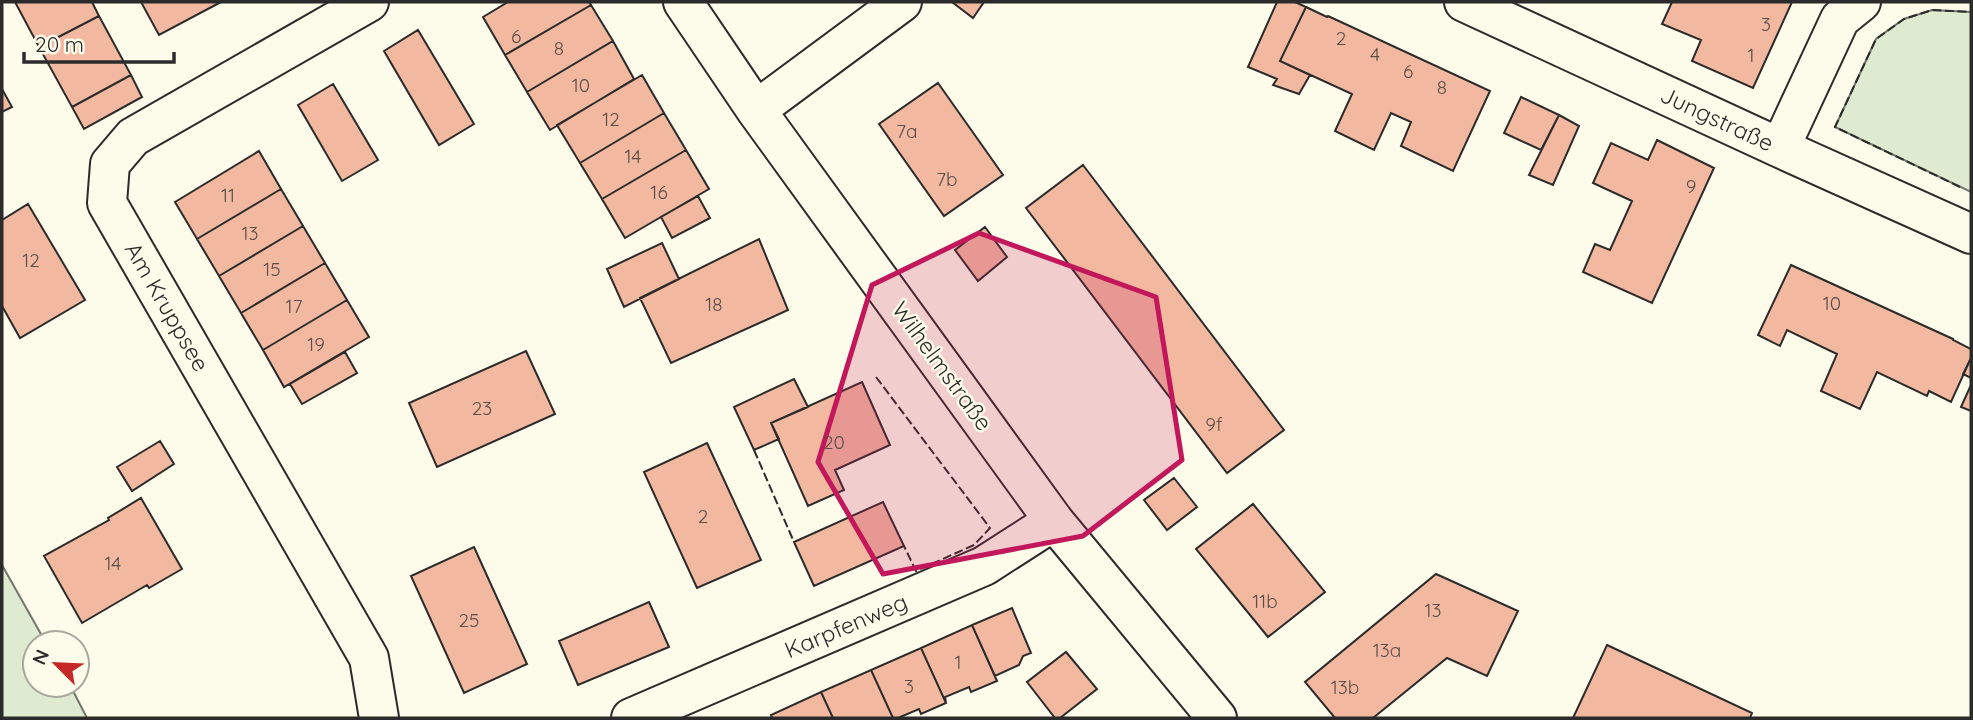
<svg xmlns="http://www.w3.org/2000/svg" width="1973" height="720" font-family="Quicksand,sans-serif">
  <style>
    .green { fill: #deebd1; stroke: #74746e; stroke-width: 2 }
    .building { fill: #f2b8a0; stroke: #2b2b2b; stroke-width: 2 }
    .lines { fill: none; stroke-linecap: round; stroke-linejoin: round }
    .minor-casing { stroke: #2b2b2b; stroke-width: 42 }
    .minor { stroke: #fdfbea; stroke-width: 38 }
    .fence { stroke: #2b2b2b; stroke-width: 2; stroke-dasharray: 9 3.5; stroke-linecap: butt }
    .marked { fill: #c2185b; fill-opacity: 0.2; stroke: #c2185b; stroke-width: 5; stroke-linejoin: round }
    .labels { text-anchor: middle; stroke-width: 5; stroke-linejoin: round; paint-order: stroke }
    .number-label { font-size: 19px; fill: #5d4e48 }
    .street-label { font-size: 23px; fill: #2b2b2b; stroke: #fdfbea }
  </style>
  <rect width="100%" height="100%" fill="#fdfbea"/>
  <path class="green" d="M 1932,10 L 1971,12 L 1971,192 L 1835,127 L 1876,39 L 1904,19 Z
    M 2,565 L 46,643 L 35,643 L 35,685 L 70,685 L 87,718 L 2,718 Z"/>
  <path class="building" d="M 15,2 L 92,2 L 99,16 L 39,47 Z
    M 141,2 L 221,2 L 159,35 Z
    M 508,2 L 589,2 L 591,5 L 505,55 L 483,17 Z
    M 952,2 L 984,2 L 973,18 Z
    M 1277,2 L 1295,2 L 1306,7 L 1280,61 L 1310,75 L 1299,94 L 1273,85 L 1277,79 L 1248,67 Z
    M 1672,2 L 1792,2 L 1753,88 L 1692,61 L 1701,40 L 1662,24 Z
    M 591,5 L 613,41 L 527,92 L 505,55 Z
    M 1306,7 L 1327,17 L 1328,16 L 1490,91 L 1453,171 L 1401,146 L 1411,122 L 1391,113 L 1374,150 L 1335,131 L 1352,94 L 1280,61 Z
    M 99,16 L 131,75 L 72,107 L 39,47 Z
    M 418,30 L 474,124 L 439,145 L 384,51 Z
    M 613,41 L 634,79 L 550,130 L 527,92 Z
    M 131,75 L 142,97 L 84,129 L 72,107 Z
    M 642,75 L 664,113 L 580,163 L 557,125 Z
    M 938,83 L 1003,175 L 944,216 L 879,124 Z
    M 333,84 L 378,160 L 342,181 L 298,105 Z
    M 2,89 L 12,107 L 2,112 Z
    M 1521,97 L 1559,115 L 1541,150 L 1504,133 Z
    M 664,113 L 686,150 L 602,199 L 580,163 Z
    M 1559,115 L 1579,126 L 1553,185 L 1529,175 Z
    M 1657,140 L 1714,168 L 1652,303 L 1583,272 L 1595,244 L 1610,250 L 1632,201 L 1593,183 L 1611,143 L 1648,160 Z
    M 686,150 L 709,189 L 625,238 L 602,199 Z
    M 259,151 L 281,189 L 197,239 L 175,202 Z
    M 1083,165 L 1284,430 L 1227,473 L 1026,208 Z
    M 281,189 L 303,226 L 219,276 L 197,239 Z
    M 698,196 L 710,218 L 672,238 L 661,217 Z
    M 28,204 L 85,300 L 20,338 L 2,306 L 2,220 Z
    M 303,226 L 325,263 L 241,313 L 219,276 Z
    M 985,227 L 1007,257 L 978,281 L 955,250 Z
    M 759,239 L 788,310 L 671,363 L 640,298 Z
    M 662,243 L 679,279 L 624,307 L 607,269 Z
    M 325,263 L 347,300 L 263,350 L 241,313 Z
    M 1791,265 L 1953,339 L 1953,340 L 1971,349 L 1971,358 L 1951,402 L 1929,391 L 1927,396 L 1877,372 L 1860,409 L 1821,391 L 1837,354 L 1787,330 L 1780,346 L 1758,335 Z
    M 347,300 L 369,337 L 284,387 L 263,350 Z
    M 526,351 L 555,414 L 437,467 L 409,403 Z
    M 345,352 L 357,373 L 302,404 L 290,384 Z
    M 1971,358 L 1971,378 L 1963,374 Z
    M 794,379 L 808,407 L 771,423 L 779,439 L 754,450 L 734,407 Z
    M 862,382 L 890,445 L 835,470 L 844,490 L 808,506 L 771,423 Z
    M 1971,385 L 1971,411 L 1961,407 Z
    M 160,441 L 174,464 L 132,491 L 117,467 Z
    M 707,443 L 761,560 L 697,588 L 644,472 Z
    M 1174,478 L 1197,507 L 1167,530 L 1144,500 Z
    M 141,498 L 182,569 L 149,588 L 147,585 L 82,623 L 44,556 L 109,520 L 108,518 Z
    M 883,502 L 904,546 L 814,586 L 794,542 Z
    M 1253,504 L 1325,592 L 1268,637 L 1196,549 Z
    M 474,547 L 527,664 L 464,693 L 411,576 Z
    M 1436,574 L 1518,611 L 1487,676 L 1447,658 L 1373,718 L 1335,718 L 1305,682 Z
    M 649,602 L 669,647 L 578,685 L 559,641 Z
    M 1012,608 L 1031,653 L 1023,656 L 1019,665 L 995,676 L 972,625 Z
    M 972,625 L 997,681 L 971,692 L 969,687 L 945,697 L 946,703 L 921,648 Z
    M 1607,645 L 1752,713 L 1750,718 L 1573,718 Z
    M 921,648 L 946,703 L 921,714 L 919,709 L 898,718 L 893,718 L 871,670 Z
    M 1066,652 L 1097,689 L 1060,718 L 1055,718 L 1027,682 Z
    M 871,670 L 893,718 L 833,718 L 821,692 Z
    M 821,692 L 833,718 L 772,718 L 771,715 Z"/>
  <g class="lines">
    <g class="minor-casing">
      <path id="minor" d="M 369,2 L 133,137 L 110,164 L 107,203 L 369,658 L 379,718
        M 683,2 L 756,110 L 1054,521 L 1217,718
        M 1464,2 L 1780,148 L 1971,234
        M 756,110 L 902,2
        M 1780,148 L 1840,19 L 1861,2
        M 631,718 L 984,566 L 1054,521"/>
    </g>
    <use href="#minor" class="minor"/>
    <path class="fence" d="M 1960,187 L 1835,127 L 1876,39 L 1904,19 L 1932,10 L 1971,12
      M 876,377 L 990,528 L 974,545 L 916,571 L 904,546
      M 754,450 L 794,542"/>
  </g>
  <path class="marked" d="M 979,233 L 1156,297 L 1182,460 L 1083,536 L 883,574 L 818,462 L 872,285 Z"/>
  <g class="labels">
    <g class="number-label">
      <text x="1766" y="31">3</text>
      <text x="516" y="43">6</text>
      <text x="1341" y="45">2</text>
      <text x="559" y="55">8</text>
      <text x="1375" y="61">4</text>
      <text x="1751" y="62">1</text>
      <text x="1408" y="78">6</text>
      <text x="581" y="92">10</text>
      <text x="1442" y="94">8</text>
      <text x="611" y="126">12</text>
      <text x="907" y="138">7a</text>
      <text x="633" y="163">14</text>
      <text x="947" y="186">7b</text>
      <text x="1691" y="193">9</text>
      <text x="659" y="199">16</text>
      <text x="228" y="202">11</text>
      <text x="250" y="240">13</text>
      <text x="31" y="267">12</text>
      <text x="272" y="276">15</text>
      <text x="1832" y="310">10</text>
      <text x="714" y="311">18</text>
      <text x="294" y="313">17</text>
      <text x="316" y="351">19</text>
      <text x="482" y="415">23</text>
      <text x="1214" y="431">9f</text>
      <text x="834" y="449">20</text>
      <text x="703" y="523">2</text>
      <text x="113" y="570">14</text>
      <text x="1265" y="608">11b</text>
      <text x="1433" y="617">13</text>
      <text x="469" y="627">25</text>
      <text x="1387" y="657">13a</text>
      <text x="958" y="669">1</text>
      <text x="909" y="693">3</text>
      <text x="1345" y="694">13b</text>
    </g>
    <g class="street-label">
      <text transform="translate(1717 119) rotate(25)" y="8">Jungstraße</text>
      <text transform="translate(167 307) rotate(60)" y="8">Am Kruppsee</text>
      <text transform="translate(942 366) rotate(54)" y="8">Wilhelmstraße</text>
      <text transform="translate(846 626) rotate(-23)" y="8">Karpfenweg</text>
    </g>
  </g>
  <rect width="1973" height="720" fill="none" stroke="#2b2b2b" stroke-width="7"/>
  <g transform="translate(56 664) rotate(294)"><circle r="33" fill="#fdfbea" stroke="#a9a89e" stroke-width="2"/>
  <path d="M0-5L12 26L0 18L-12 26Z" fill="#c62828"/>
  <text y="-10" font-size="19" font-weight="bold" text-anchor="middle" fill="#2b2b2b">N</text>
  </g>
  <path d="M24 52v10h150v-10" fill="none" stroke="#2b2b2b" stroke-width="3.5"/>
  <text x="35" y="52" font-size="21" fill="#2b2b2b" stroke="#fdfbea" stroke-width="5" paint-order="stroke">20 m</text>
</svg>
